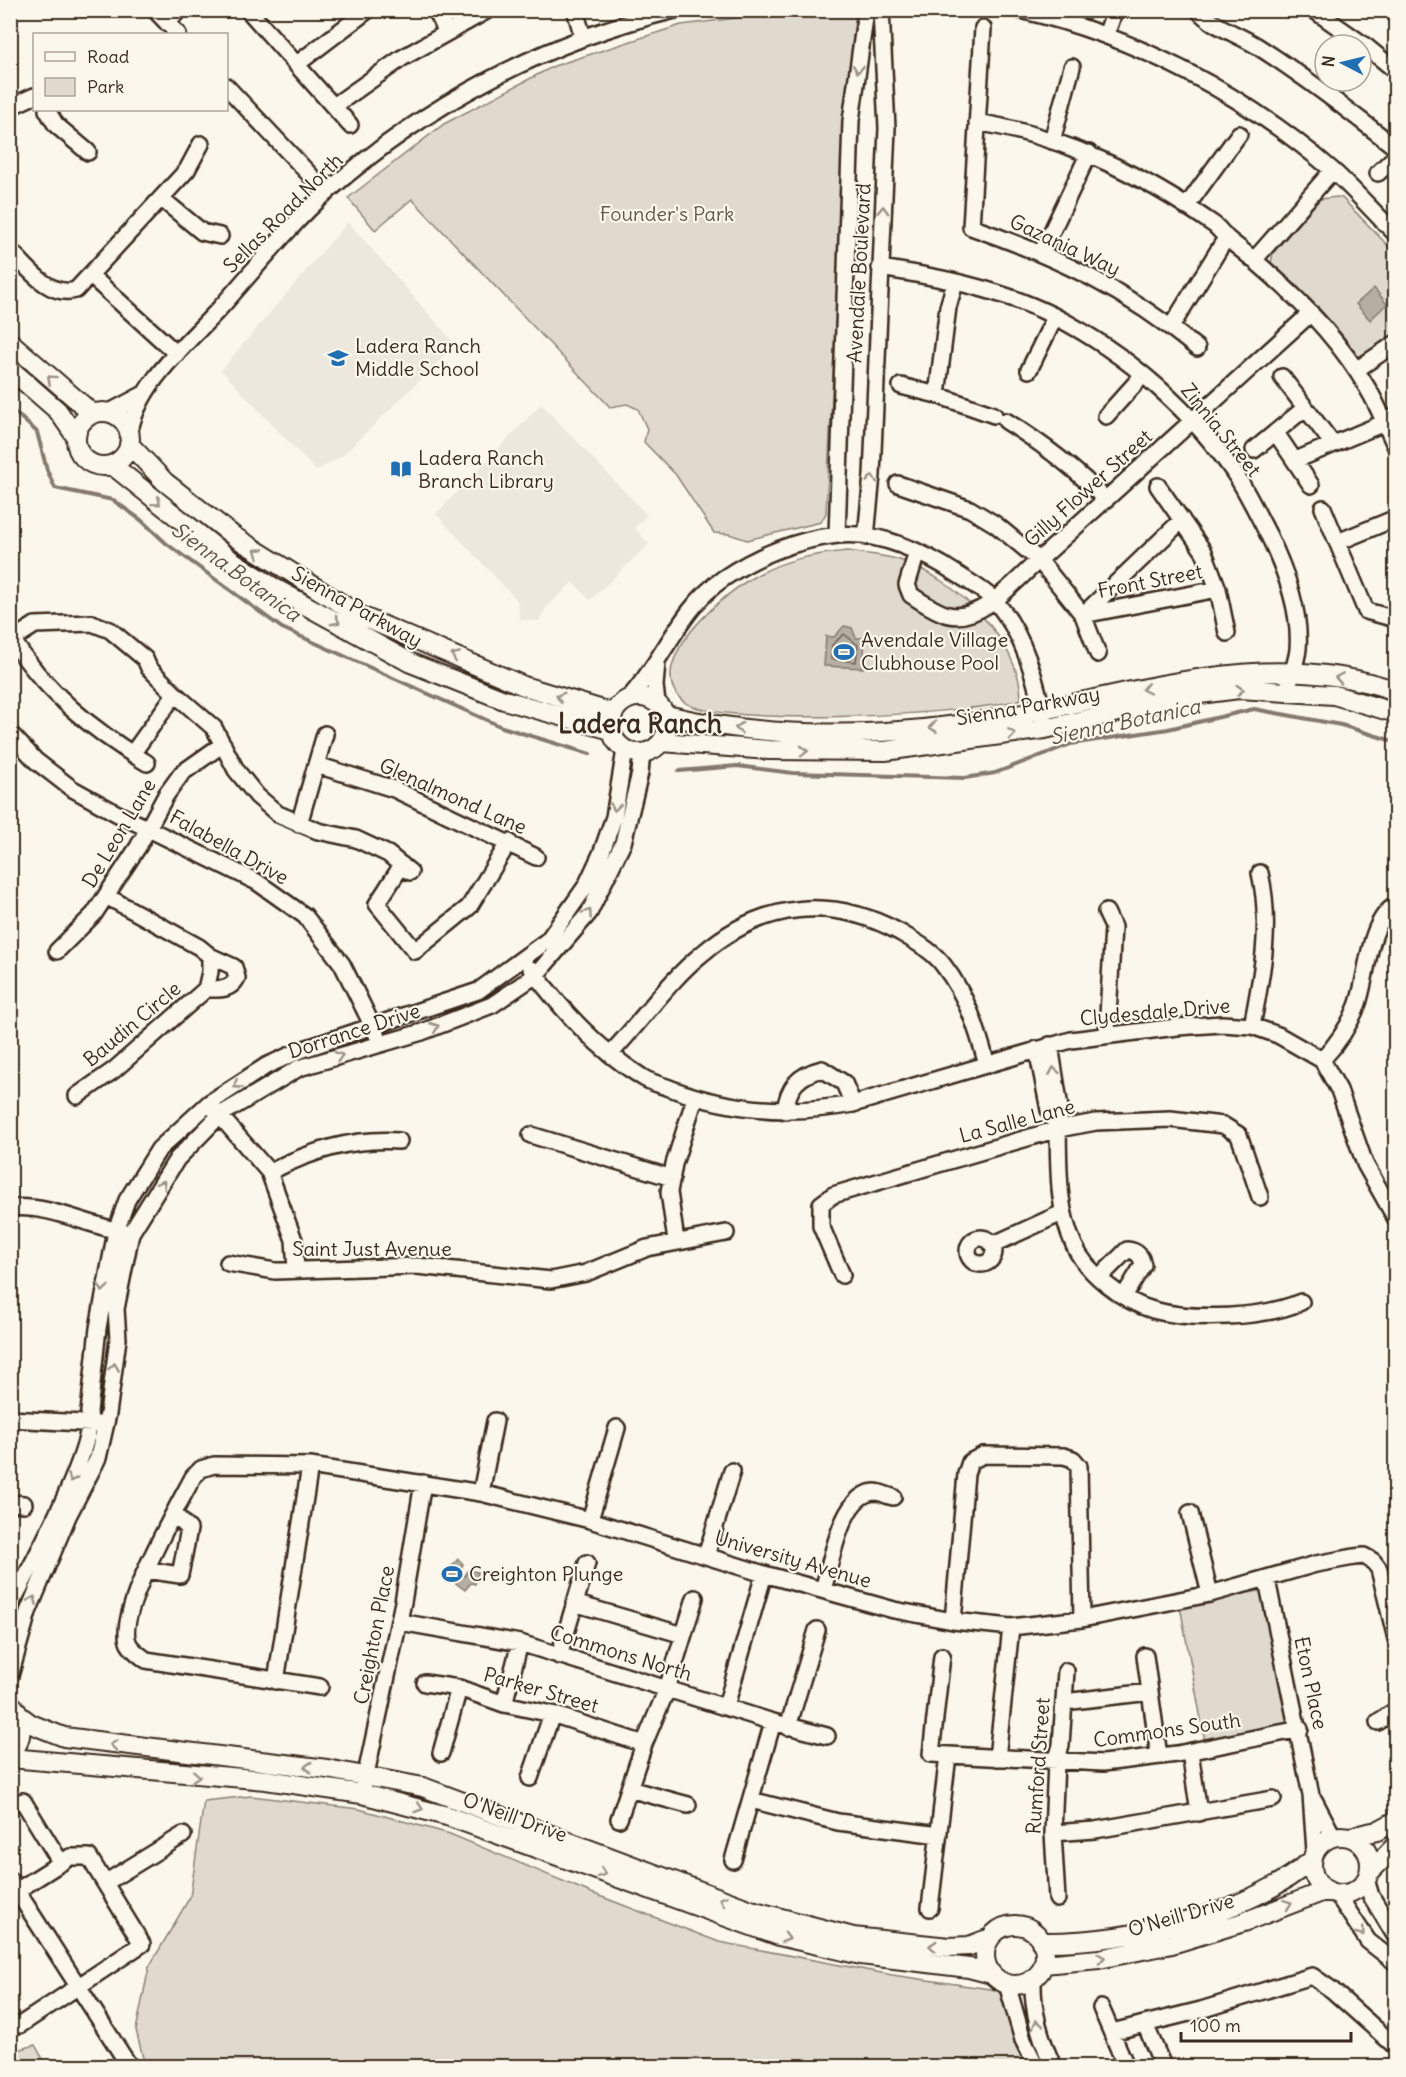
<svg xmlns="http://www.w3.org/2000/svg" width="1406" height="2077" font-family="Delius,sans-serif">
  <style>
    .built { fill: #ede8dd }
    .green { fill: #dfd9ce; stroke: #8d8276; stroke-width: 1.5 }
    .water { fill: #b6aea2; stroke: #85796d; stroke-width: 1.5 }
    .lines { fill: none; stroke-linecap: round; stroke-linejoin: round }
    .shore { stroke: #6c5f53; stroke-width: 1.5 }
    .stream { stroke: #85796d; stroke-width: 4 }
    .minor-casing { stroke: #3b2a1e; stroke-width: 20 }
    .major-casing { stroke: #3b2a1e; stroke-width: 22 }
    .minor { stroke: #fbf7ec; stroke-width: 15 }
    .major { stroke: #fbf7ec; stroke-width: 18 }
    .oneway { stroke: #9b9085 }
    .labels { text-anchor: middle; stroke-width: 4.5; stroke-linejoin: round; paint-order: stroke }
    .street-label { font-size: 20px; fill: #3b2a1e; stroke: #fbf7ec }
    .park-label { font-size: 20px; fill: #64564a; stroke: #fbf7ec }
    .poi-label { font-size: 20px; fill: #3b2a1e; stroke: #fbf7ec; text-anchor: start }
    .water-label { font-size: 21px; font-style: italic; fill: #605246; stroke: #fbf7ec }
    .district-label { font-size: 26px; font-weight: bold; fill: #3b2a1e; stroke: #fbf7ec }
  </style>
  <rect width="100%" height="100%" fill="#fbf7ec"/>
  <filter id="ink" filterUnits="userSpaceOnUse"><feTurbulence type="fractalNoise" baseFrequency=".0167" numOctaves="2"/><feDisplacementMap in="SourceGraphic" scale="12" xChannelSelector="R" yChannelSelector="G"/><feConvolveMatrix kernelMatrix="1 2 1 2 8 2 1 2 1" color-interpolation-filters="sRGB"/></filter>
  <g filter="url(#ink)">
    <path class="built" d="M 348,222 L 456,345 L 342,456 L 316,471 L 221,370 Z
      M 541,404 L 647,515 L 635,528 L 649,544 L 590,600 L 573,582 L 546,608 L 539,621 L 520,620 L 517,600 L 436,514 Z"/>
    <path class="green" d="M 794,11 L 853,11 L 856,15 L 848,79 L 826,513 L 821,522 L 747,540 L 729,534 L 714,533 L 676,475 L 644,442 L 647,429 L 638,409 L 627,404 L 610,407 L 412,199 L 375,230 L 348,198 L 444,124 L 554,66 L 681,25 Z
      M 1337,197 L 1342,198 L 1395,253 L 1395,337 L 1365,358 L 1351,358 L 1275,272 L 1271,263 L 1273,253 L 1320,199 Z
      M 848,551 C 865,554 886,555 903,561 C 954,579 1021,641 1021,699 C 976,715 718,728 684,702 C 638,665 725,592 757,575 C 787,559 814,554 848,551 Z
      M 1264,1590 L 1290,1725 L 1205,1741 L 1180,1606 Z
      M 251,1796 L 359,1809 L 450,1834 L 589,1892 L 719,1942 L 892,1975 L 1011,1992 L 1031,2066 L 145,2066 L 136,2030 L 149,1967 L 190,1897 L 204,1801 Z
      M 35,2045 L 47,2066 L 11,2066 L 11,2052 Z"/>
    <path class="water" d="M 1374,288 L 1387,304 L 1370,320 L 1356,304 Z
      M 844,626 L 852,628 L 856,638 L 865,638 L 863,668 L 824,666 L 826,636 L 834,637 Z
      M 458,1559 L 463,1564 L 459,1573 L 461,1576 L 465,1576 L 468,1570 L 478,1572 L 475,1584 L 471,1583 L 465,1590 L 453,1581 L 447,1582 L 443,1576 Z"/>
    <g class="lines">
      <path class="shore" d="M 844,634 L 858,645 L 856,662 L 831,659 L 832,645 Z"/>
      <path class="stream" d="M 10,408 L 37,432 L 47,470 L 55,488 L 113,500 L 141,520 L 167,544 L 282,628 L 502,727 L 590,754
        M 679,771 L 737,766 L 793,773 L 965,778 L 995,773 L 1071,744 L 1168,729 L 1254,709 L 1341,725 L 1396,742"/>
      <g class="minor-casing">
        <path id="minor" d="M 155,10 L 178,34
          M 248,10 L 350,125
          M 436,10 L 446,31
          M 575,10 L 583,37
          M 1020,10 C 1134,36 1242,93 1331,169 C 1354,189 1374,213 1396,234
          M 1198,10 C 1213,27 1238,34 1257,46 C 1306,77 1351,112 1396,148
          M 1314,10 L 1368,48 L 1396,71
          M 167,23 L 179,10
          M 983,28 L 971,227 C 1057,257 1125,289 1197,348
          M 1106,35 L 1115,10
          M 297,64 L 368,10
          M 226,86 L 327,193
          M 334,106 L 402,58 L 488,10
          M 10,107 L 34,96
          M 47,110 L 56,125 L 88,152
          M 977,122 C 1064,137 1140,173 1213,224 C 1219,228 1223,235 1229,240 C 1282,281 1334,330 1368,389 C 1379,407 1386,427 1396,447
          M 1052,141 L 1072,67
          M 1378,173 L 1396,156
          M 162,199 L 202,232 L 220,236
          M 1186,207 L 1239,134
          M 10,250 C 28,268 49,298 76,290 L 187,170 L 201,144
          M 1041,254 L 1089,153
          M 1255,259 L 1332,171
          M 880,268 C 939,277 1001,289 1054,316 C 1126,353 1195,412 1239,480 C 1250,498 1259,517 1269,536 C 1285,569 1301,611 1298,649 C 1297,660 1292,673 1289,684
          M 91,276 L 177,354
          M 1171,327 L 1226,238
          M 1029,370 L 1055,317
          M 1356,370 L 1396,343
          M 1282,377 L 1332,443
          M 901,386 L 937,395 L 994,415
          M 937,395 L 948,307 L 955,283
          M 108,413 L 144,394
          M 1106,416 L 1143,375
          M 1006,421 C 1043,444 1075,468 1106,500
          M 1276,433 L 1311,485
          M 129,435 C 138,383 186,345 220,308 C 255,269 289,226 328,191 C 428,103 546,41 675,10
          M 1254,450 L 1305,408
          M 1296,460 L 1386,422 L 1396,416
          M 898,484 L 970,509 L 995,524 L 1039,560 L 1083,615 L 1098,654
          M 1158,486 L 1204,552 L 1218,589 L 1227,633
          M 1323,508 L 1366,611 L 1396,619
          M 837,535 L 851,121 L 866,10
          M 866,537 L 872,475 L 887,128 L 881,10
          M 1338,542 L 1396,518
          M 917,552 L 907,585 L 911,595 C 920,601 939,613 949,615 C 982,622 1016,580 1039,560 L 1311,313
          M 1083,615 L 1218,589
          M 1083,615 L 1182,520
          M 10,636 C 44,691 92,730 147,763
          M 13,639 L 35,625 L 92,623 L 110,630 L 145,659 L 149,668 L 175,694 L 214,728 L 236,770 L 257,796 L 278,814 L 318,831 L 356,839 L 388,854 L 410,872
          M 657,662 L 655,686 L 657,703
          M 629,698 C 664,660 680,608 724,578 C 756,556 798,539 838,535 C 878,531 924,552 957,574 C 968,581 984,590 994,600 C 1025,634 1038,684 1045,729
          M 10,733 L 36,761 L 71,788 L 116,813 L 257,882 L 305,916 L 342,964 L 377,1035
          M 132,754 L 175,694
          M 317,765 L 394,789 L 536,857
          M 299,824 L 325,734
          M 402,865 L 377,904 L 415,951 L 469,907 L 509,842
          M 1106,912 L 1113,927 L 1107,1033
          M 57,951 L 94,914 L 138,847 L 166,795 L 182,773 L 223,744
          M 531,969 C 562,1010 597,1049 642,1077 C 651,1083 662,1085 672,1089 C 731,1111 792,1115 853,1104 L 1071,1040 L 1177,1027 L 1222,1024 L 1252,1026 L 1278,1035 L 1322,1060 L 1339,1090 L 1365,1164 L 1396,1219
          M 206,989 C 219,989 230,991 237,978 L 234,967 L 210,956
          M 1252,1026 C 1262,975 1272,925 1260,873
          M 1037,1049 L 1049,1110 L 1058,1129 L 1060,1108 L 1050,1045
          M 611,1053 C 641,1022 669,980 703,953 C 763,902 832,895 901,933 C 916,942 933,951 944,966 C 967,996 977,1028 987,1065
          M 1322,1060 C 1337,1044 1349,1027 1357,1006 C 1368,978 1367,921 1396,905
          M 77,1096 L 114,1070 L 206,989 L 210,972 L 210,956 L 199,947 L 106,896
          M 215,1110 L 269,1172 L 294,1240 L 296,1269
          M 785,1111 C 788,1087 798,1075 822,1069 L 844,1083 L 853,1104
          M 1058,1129 C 1059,1169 1057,1208 1074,1245 C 1086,1273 1124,1302 1153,1310 C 1193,1321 1264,1318 1301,1302
          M 531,1135 L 672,1178
          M 269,1172 C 311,1151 351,1138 399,1141
          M 10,1208 C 49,1204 86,1225 124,1232
          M968 1251a13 13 0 1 1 26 0a13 13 0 1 1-26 0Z
          M 676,1241 L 669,1192 L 674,1164 L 695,1098
          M 992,1245 L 1062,1213
          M 228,1263 L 275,1271 L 417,1266 L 551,1280 L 586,1273 L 647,1248 L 726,1233
          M 842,1275 L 821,1226 L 821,1204 L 833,1195 L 1058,1129 L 1096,1122 L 1170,1119 L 1223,1125 L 1239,1135 L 1260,1197
          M 1100,1277 L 1127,1250 C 1137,1251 1141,1255 1143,1265 L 1124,1296
          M 10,1419 L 100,1424
          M 481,1493 L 495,1421
          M 10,1503 L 24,1504
          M 1190,1513 L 1210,1594
          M 590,1520 L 617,1428
          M 706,1556 L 732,1471
          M 146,1570 L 180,1575 L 189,1529 L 174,1514
          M 1267,1580 L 1311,1795 L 1315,1851
          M 823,1590 C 831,1564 841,1493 875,1492 C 880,1492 888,1496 893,1497
          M 574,1603 L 683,1635
          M 10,1606 C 30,1569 96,1448 89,1412 L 98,1328 L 116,1231 L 127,1200 L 159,1149 L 209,1103 L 266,1066 L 301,1050 L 478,991 L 548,940 L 586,886 L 601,854 L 614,817 L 625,750
          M 953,1621 L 966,1474 L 970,1462 L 983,1455 L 1064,1456 L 1073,1459 L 1079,1466 L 1082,1619
          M 400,1622 L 520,1643 L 773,1722 L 827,1736
          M 559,1656 L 587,1563
          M 942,1656 L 931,1754 L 1103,1763 L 1177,1754 L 1300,1729
          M 1145,1656 L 1159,1756
          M 10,1676 L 28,1612 L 68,1516 L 98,1458 L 108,1414 L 118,1339 L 116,1309 L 131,1233 L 177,1159 L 220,1115 L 299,1068 L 422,1032 L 492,1005 L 536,975 L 589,913 L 623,843 L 640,773 L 642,753
          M 276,1681 L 310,1466
          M 425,1683 L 459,1688 L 504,1704 L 552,1714 L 644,1744
          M 320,1687 L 146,1660 C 141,1656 132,1650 129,1644 C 114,1617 178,1506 193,1477 L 201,1469 L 214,1465 L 310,1466 L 481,1493 L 590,1520 L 764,1574 L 894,1610 L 953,1621 L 1011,1627 L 1082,1619 L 1210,1594 L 1316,1564 L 1354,1557 L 1364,1556 L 1373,1561 L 1379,1569 L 1396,1639
          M 1064,1702 L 1150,1692
          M 504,1704 L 520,1643
          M 726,1706 L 764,1574
          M 1378,1722 L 1396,1710
          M 788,1727 L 817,1630
          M 1190,1752 L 1199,1813
          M 441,1753 L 459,1688
          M 997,1758 L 1011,1627
          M 530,1778 L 552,1714
          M 363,1788 L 403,1602 L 423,1483
          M 629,1789 L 688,1805
          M 751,1800 L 838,1822 L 939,1835
          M 1314,1800 L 1333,1836
          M 23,1801 L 61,1863
          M 619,1819 L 644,1744 L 667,1689 L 695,1598
          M 1053,1833 L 1095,1830 L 1273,1799
          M 733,1860 L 773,1722
          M 1366,1879 L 1371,1896 L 1396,1937
          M 10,1880 L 128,2064
          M 105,1883 L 183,1835
          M 1337,1894 L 1368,1941 L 1396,1963
          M 10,1895 L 70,1857 L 89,1857 L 142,1944 L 20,2025
          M 1057,1899 L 1053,1833 L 1056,1762 L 1061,1745 L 1066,1671
          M 930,1908 L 948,1755
          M 1033,1978 C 1032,2011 1040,2037 1053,2066
          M 1007,1984 L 1023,2040 L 1036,2066
          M 1101,2008 L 1126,2066
          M 1145,2024 L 1163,2066
          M 1112,2032 L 1201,2010 L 1312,1976 L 1332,1990 L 1396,2047"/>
      </g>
      <g class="major-casing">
        <path id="major" d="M 10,342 L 93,414
          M 10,369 L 58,411 L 76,437
          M76 439a27 27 0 1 1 54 0a27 27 0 1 1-54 0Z
          M 129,444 L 165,482 L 235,537 L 361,616 L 524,686 L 613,713
          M 112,465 L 231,560 L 276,589 L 411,663 L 504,700 L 611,730
          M611 725a28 28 0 1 1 56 0a28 28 0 1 1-56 0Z
          M 666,715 C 778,742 900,737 1012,716 C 1139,693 1268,646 1396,691
          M 662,742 L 769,750 L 885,751 L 1045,729 L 1192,695 L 1239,689 L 1334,695 L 1396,713
          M 10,1703 C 26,1718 23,1740 10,1756
          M 20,1716 L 31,1724 L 64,1737 L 327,1769 L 423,1787 L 751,1910 L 853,1937 L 949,1947 L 969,1946 L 990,1938
          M 10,1758 L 266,1780 L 362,1794 L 447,1816 L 779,1936 L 861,1955 L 969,1968 L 992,1974
          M1312 1865a29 29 0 1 1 58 0a29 29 0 1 1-58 0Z
          M 1350,1837 L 1377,1831 L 1396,1821
          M 1369,1873 L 1396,1845
          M985 1955a30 30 0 1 1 60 0a30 30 0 1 1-60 0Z
          M 1041,1942 C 1126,1943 1246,1916 1312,1860
          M 1043,1964 L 1099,1959 L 1172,1944 L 1244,1922 L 1327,1890"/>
      </g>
      <use href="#minor" class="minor"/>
      <use href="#major" class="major"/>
    </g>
    <defs><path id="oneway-chevron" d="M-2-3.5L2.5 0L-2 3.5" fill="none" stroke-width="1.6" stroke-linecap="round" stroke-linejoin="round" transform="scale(1.5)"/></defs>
    <g class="oneway">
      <use href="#oneway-chevron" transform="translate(858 69) rotate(97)"/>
      <use href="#oneway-chevron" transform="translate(883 210) rotate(-88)"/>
      <use href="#oneway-chevron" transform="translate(51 379) rotate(-138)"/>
      <use href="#oneway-chevron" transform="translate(872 479) rotate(-86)"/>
      <use href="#oneway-chevron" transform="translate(157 502) rotate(40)"/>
      <use href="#oneway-chevron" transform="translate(258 552) rotate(-146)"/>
      <use href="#oneway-chevron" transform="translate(336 621) rotate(28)"/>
      <use href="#oneway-chevron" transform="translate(455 656) rotate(-157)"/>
      <use href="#oneway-chevron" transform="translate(1339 678) rotate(-171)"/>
      <use href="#oneway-chevron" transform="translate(1146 689) rotate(168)"/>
      <use href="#oneway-chevron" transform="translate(1240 690) rotate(-3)"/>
      <use href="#oneway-chevron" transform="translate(560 697) rotate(-163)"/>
      <use href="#oneway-chevron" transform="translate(933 727) rotate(173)"/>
      <use href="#oneway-chevron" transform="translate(739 728) rotate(-176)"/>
      <use href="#oneway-chevron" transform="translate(1012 734) rotate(-8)"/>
      <use href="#oneway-chevron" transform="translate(804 751)"/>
      <use href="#oneway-chevron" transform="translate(615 807) rotate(99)"/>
      <use href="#oneway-chevron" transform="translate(588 913) rotate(-56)"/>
      <use href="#oneway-chevron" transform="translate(435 1027) rotate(-22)"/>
      <use href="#oneway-chevron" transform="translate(339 1056) rotate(-17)"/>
      <use href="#oneway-chevron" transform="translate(1054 1071) rotate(-100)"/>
      <use href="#oneway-chevron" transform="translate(237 1085) rotate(147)"/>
      <use href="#oneway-chevron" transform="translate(162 1184) rotate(-58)"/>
      <use href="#oneway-chevron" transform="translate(103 1288) rotate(98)"/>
      <use href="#oneway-chevron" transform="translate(114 1367) rotate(-82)"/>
      <use href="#oneway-chevron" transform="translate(72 1478) rotate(114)"/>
      <use href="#oneway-chevron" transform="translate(33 1600) rotate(-67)"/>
      <use href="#oneway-chevron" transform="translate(114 1745) rotate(-172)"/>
      <use href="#oneway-chevron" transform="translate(308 1767) rotate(-175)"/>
      <use href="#oneway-chevron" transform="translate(196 1776) rotate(5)"/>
      <use href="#oneway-chevron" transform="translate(419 1808) rotate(18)"/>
      <use href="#oneway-chevron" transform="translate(602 1873) rotate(20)"/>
      <use href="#oneway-chevron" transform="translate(723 1900) rotate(-160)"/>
      <use href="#oneway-chevron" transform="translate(1288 1904) rotate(-20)"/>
      <use href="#oneway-chevron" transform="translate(1361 1932) rotate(52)"/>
      <use href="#oneway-chevron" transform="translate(786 1938) rotate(16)"/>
      <use href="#oneway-chevron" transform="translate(933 1946) rotate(-177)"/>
      <use href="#oneway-chevron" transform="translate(1101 1958) rotate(-9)"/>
      <use href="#oneway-chevron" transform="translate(1037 2024) rotate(-104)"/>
    </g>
  </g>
  <defs>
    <g id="school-bare" transform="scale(1.62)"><path d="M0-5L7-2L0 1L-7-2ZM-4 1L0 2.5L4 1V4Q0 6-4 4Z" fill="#1f6fb2" stroke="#fbf7ec" stroke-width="2.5" paint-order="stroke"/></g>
    <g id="library-bare" transform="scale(1.62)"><path d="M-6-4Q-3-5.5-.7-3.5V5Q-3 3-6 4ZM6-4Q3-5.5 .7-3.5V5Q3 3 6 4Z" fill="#1f6fb2" stroke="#fbf7ec" stroke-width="2.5" paint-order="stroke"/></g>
    <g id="stadium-bare" transform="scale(1.62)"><path d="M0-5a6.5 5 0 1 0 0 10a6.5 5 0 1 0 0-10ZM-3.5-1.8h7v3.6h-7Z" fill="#1f6fb2" stroke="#fbf7ec" stroke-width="2.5" paint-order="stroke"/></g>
  </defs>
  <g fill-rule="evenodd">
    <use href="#school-bare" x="338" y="358"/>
    <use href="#library-bare" x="401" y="469"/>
    <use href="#stadium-bare" x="844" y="652"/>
    <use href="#stadium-bare" x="452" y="1574"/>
  </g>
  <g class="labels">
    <g class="street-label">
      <text transform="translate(283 213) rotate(-45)" y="7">Sellas Road North</text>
      <text transform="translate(1065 245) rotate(25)" y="7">Gazania Way</text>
      <text transform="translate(859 273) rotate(-87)" y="7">Avendale Boulevard</text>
      <text transform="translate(1221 430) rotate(51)" y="7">Zinnia Street</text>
      <text transform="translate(1088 488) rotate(-42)" y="7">Gilly Flower Street</text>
      <text transform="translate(1150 581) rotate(-11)" y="7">Front Street</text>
      <text transform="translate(357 607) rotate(29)" y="7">Sienna Parkway</text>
      <text transform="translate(1028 706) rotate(-10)" y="7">Sienna Parkway</text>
      <text transform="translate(453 796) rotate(24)" y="7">Glenalmond Lane</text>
      <text transform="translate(119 833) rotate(-59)" y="7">De Leon Lane</text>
      <text transform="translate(229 847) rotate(29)" y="7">Falabella Drive</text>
      <text transform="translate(1155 1012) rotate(-5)" y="7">Clydesdale Drive</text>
      <text transform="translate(132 1024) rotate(-40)" y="7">Baudin Circle</text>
      <text transform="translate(354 1031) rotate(-18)" y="7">Dorrance Drive</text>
      <text transform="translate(1017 1121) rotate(-15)" y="7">La Salle Lane</text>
      <text x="372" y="1256">Saint Just Avenue</text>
      <text transform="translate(793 1559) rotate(16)" y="7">University Avenue</text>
      <text transform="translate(374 1635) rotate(-79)" y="7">Creighton Place</text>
      <text transform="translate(621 1653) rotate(17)" y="7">Commons North</text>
      <text transform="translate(1311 1683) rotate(78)" y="7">Eton Place</text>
      <text transform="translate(541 1690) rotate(16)" y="7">Parker Street</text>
      <text transform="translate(1167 1730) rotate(-8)" y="7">Commons South</text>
      <text transform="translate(1038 1766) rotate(-86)" y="7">Rumford Street</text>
      <text transform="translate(515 1817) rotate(20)" y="7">O'Neill Drive</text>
      <text transform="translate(1181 1915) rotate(-16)" y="7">O'Neill Drive</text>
    </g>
    <g class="park-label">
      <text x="667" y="221">Founder's Park</text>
    </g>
    <g class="poi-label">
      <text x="355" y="353">Ladera Ranch<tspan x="355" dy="23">Middle School</tspan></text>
      <text x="418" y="465">Ladera Ranch<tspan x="418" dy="23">Branch Library</tspan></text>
      <text x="861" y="647">Avendale Village<tspan x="861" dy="23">Clubhouse Pool</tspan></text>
      <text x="469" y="1581">Creighton Plunge</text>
    </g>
    <g class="water-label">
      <text transform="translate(236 572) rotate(36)" y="7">Sienna Botanica</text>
      <text transform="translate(1125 722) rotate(-12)" y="7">Sienna Botanica</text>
    </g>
    <g class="district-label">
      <text x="640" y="733">Ladera Ranch</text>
    </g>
  </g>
  <rect width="1406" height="2077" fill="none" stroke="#fbf7ec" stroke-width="36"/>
  <rect x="18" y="18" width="1370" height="2041" fill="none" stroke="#3b2a1e" stroke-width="2" filter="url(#ink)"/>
  <rect x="33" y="33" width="195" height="78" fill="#fbf7ec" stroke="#aea59a" stroke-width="1.5"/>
  <rect x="45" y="52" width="30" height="9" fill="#fbf7ec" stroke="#aea59a" stroke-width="1.5"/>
  <text x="87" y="63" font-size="18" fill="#3b2a1e">Road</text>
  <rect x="45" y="78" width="30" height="18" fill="#dfd9ce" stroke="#aea59a" stroke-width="1.5"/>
  <text x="87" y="93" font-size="18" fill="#3b2a1e">Park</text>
  <g transform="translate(1343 63) rotate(277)"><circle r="28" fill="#fbf7ec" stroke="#aea59a" stroke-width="1.5"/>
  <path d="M0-4.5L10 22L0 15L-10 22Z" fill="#1f6fb2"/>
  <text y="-9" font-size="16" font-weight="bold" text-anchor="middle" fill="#3b2a1e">N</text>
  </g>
  <path d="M1181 2032v9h170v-9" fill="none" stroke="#3b2a1e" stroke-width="3"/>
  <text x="1190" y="2032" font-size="18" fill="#3b2a1e" stroke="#fbf7ec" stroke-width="4.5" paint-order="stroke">100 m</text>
</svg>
